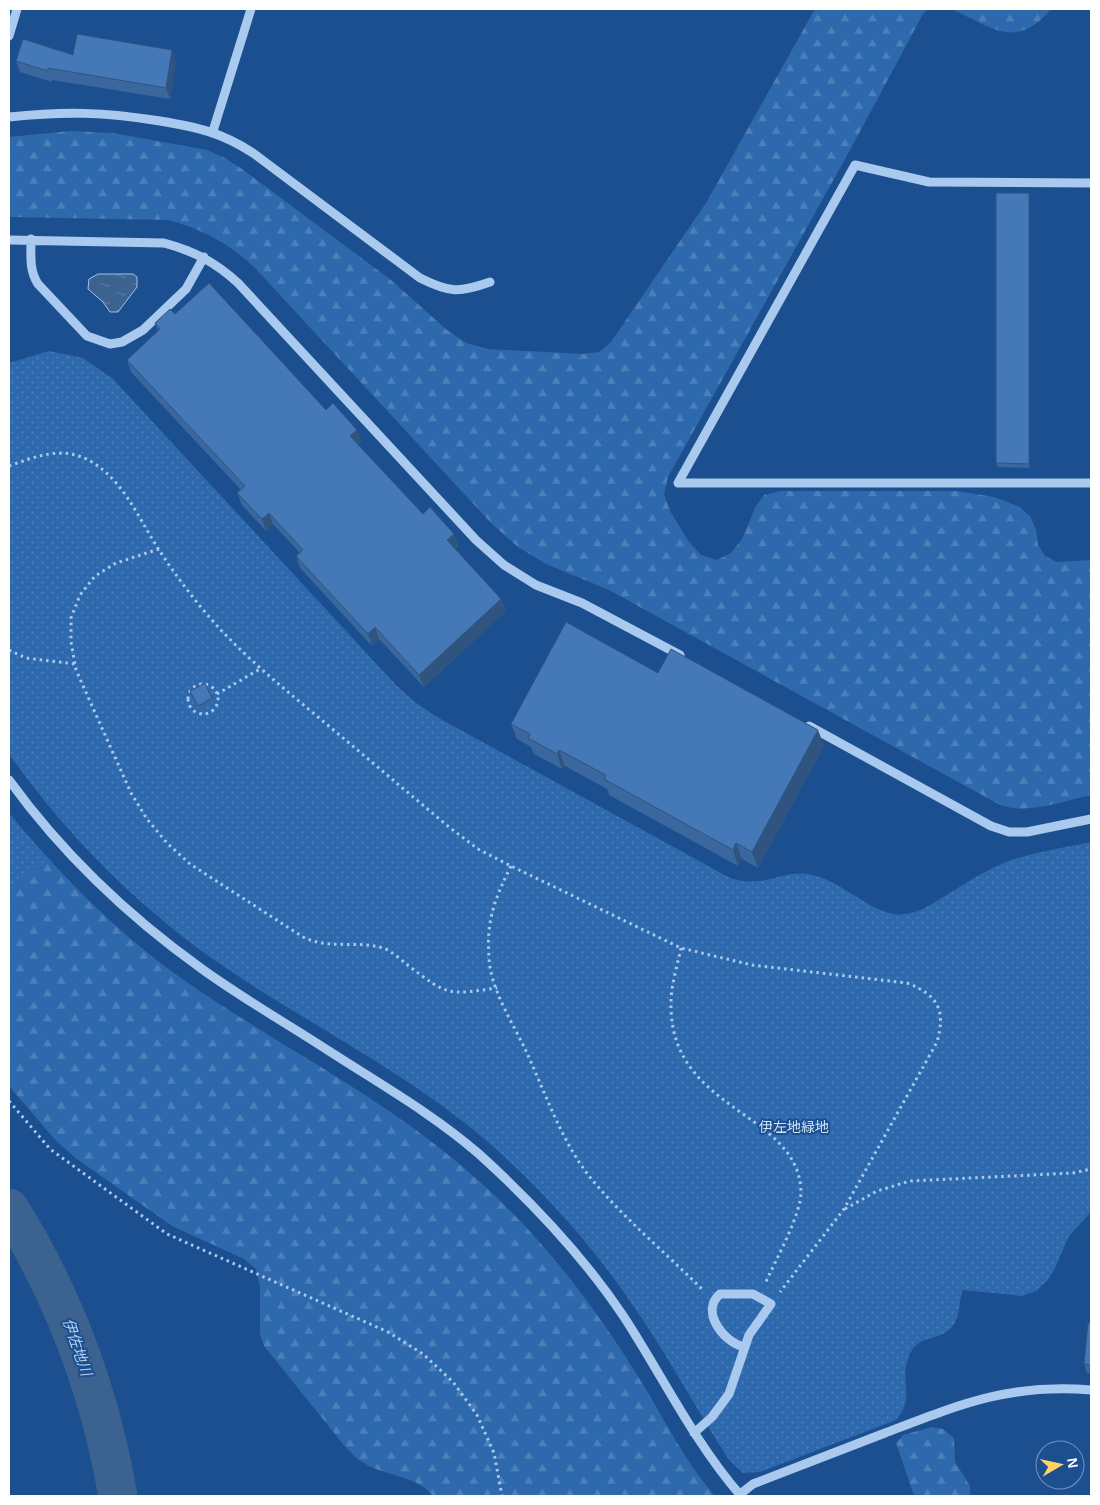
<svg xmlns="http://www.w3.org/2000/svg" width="1100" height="1505" font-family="Helvetica,'Noto Sans JP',sans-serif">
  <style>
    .forest { fill: url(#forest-firs) }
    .park { fill: url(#park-dots) }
    .water { fill: url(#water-ripples); stroke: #9cc4f0 }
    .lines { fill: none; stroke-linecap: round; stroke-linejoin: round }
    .river { stroke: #3c6290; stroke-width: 39 }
    .path { stroke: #a9c9ee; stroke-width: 3; stroke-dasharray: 2.5 4; stroke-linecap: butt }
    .minor { stroke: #a9c9ee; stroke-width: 9 }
    .wall { fill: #3a679d }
    .shaded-wall { fill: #305480 }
    .building { fill: #4478b7; stroke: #305480 }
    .labels { text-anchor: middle; stroke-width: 4; stroke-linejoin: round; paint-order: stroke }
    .park-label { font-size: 14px; fill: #cfe3fa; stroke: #1b4f8f }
    .water-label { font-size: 15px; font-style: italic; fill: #b5d3f5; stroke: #1b4f8f }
  </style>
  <defs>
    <pattern id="forest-firs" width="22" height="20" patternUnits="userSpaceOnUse" patternTransform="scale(1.25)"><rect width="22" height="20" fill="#2e69ad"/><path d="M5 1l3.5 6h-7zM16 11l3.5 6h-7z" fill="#4d80b9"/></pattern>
    <pattern id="park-dots" width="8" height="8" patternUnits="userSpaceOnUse" patternTransform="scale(1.25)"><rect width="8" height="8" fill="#2e69ad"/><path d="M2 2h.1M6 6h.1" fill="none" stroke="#4d80b9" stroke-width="1.8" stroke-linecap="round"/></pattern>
    <pattern id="water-ripples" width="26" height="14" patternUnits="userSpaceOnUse" patternTransform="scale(1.25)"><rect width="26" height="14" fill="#3c6290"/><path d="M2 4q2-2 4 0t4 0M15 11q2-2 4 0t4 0" fill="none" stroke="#597aa1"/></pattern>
  </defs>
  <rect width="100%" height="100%" fill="#1b4f8f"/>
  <path class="forest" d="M 815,9 L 928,9 L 923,14 L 849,152 L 668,477 L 664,494 L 670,511 L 689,542 L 701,555 L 717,560 L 731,553 L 742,539 L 756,506 L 764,495 L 781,491 L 956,491 L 994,497 L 1018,506 L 1030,516 L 1036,529 L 1038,545 L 1045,556 L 1057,562 L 1091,560 L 1091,795 C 1063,801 1028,815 1000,805 L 609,590 L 546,564 L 518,547 L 492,524 L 254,267 C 228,243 202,229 168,220 L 9,217 L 9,137 L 70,131 L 113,133 L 207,150 L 225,158 L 242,169 L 391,280 L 447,330 L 466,343 L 489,349 L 582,354 L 599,352 L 611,342 L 706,203 Z
    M 951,9 L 1051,9 C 1016,51 992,27 951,9 Z
    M 9,813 C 63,878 123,939 194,987 C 283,1048 382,1097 464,1168 C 532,1225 587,1295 634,1370 C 661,1412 682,1458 715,1496 L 433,1496 C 416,1474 384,1477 362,1462 C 356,1459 352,1453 347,1449 L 264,1346 L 260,1334 L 260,1286 L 256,1269 L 244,1259 L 172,1226 L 77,1159 L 57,1142 L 9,1086 Z
    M 932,1427 L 943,1429 L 954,1438 L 955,1462 L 970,1486 L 970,1496 L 914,1496 L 896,1443 L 903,1435 Z"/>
  <path class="park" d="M 49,351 L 83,358 L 113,379 L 396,685 L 415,702 L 437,717 L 730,878 C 765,889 780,870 808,874 C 840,879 863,908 894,914 C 911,917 927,907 940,899 C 962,886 983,871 1006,862 C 1033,852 1063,848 1091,842 L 1091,1212 L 1069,1236 L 1055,1268 L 1047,1281 L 1036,1291 L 1022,1296 L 963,1290 C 958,1302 961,1320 950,1329 C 934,1343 915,1333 907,1362 C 901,1384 915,1399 896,1420 L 760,1472 L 743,1473 L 729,1460 C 696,1409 668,1356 634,1307 C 593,1246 543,1191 488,1142 C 403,1069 301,1021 210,957 C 132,901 65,833 9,754 L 9,363 Z
    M 9,813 L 47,859 L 9,893 Z"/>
  <path class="water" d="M 98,274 L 133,274 L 137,277 L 137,287 L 118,312 L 110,312 L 103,302 L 88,289 L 89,279 Z"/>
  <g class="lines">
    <path class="river" d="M 9,1208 C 65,1297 100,1392 118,1496"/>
    <path class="path" d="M 9,466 C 37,456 64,445 92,462 C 123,481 137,515 156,545 C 174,574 197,604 220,629 C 252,663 288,692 324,722 C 366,757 407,792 449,827 L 478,849 L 511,866 L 681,948 L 752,965 L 907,983 C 938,995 946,1010 937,1042 L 844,1209 L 780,1292
      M 159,549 L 116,563 L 95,576 L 80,595 L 71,618 L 71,642 L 76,670 L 131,793 L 147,819 L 167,843 L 190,864 L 303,937 C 329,950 356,940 383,948 C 392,951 401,960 409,966 C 448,996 448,995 497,988
      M 9,650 L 26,658 L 75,664
      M188 699a15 15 0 1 1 30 0a15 15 0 1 1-30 0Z
      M 217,694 L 260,669
      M 511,866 C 495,898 486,921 489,957 C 490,989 513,1023 526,1051 C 545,1092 561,1140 589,1176 C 623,1218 666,1253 704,1291
      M 681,948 C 677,967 670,988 671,1008 C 673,1112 799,1112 801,1192 C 801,1215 775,1261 765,1284
      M 9,1101 L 50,1149 L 167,1234 L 388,1332 L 423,1354 L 453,1382 L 477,1415 L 494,1453 L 502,1496
      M 845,1209 L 877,1191 L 910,1181 L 1073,1173 L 1091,1169"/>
    <path class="minor" d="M 9,36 L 17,9
      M 9,117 C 66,111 103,112 160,121 C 196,127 221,132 253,153 L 420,278 C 450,293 459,293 490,282
      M 213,131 L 251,9
      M 1091,183 L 929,182 L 855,165 L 678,483 L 1091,483
      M 31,239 C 31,256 29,270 38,284 L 87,336 L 110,344 L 122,342 L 143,330 L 186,289 L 204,257
      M 9,240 L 164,243 C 194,251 215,262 238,283 L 476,540 L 504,565 L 536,585 L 582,603 L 680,655
      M 809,726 L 991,826 L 1009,832 L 1027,832 L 1091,819
      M 9,780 C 62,853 128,916 202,969 C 242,998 286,1023 329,1051 C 380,1084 433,1114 479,1154 C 533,1203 584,1257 624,1317 C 663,1377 694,1442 741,1496
      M 694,1433 L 712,1417 L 729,1394 L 749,1335 L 771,1304 L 753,1294 L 720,1294 C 700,1311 723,1342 744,1347
      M 739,1495 L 753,1484 C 797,1467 841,1450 885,1433 C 958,1405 1010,1383 1091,1390"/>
  </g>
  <path class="wall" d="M 73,55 L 176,61 L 170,99 L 52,80 L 52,82 L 20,72 L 16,61 Z
    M 1030,197 L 1030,468 L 998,467 L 996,463 Z
    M 175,314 L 326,410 L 362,441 L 358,445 L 423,514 L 454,534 L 458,546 L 455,549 L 501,599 L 506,611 L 424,687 L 379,639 L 372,646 L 300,568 L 296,556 L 300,553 L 273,524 L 266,531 L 242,505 L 237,493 L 241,490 L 131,372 L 127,360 L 158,331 L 155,323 Z
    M 658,673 L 824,746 L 758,868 L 742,859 L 738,866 L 609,795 L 607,789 L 565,766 L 562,769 L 534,754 L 531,747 L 517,739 L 511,724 Z
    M 190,691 L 212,698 L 214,702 L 199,710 Z
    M 1091,1323 L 1091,1373 L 1087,1373 L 1084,1364 Z"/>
  <path class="shaded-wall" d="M 172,50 L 176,61 L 170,99 L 166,88 Z
    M 1029,193 L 1030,197 L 1030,468 L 1029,464 Z
    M 357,430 L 362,441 L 355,448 L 350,436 Z
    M 269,513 L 273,524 L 266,531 L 262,519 Z
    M 454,534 L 458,546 L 451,552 L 447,540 Z
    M 501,599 L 506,611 L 424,687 L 419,675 Z
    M 375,627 L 379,639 L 372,646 L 368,634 Z
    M 818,730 L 824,746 L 758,868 L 752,852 Z
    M 559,750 L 565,766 L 562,769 L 557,754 Z
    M 736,843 L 742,859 L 738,866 L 733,850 Z"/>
  <path class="building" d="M 77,34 L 172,50 L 166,88 L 48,68 L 48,71 L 16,61 L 23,39 L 73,55 Z
    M 996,193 L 1029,193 L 1029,464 L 996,463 Z
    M 209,283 L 326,410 L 333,403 L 357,430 L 350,436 L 423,514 L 430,507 L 454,534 L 447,540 L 501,599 L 419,675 L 375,627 L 368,634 L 296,556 L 303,550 L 269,513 L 262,519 L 237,493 L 245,486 L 127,360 L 160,329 L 155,323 L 170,309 L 175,314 Z
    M 566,622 L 658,673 L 671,649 L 818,730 L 752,852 L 736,843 L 733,850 L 604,779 L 606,775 L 559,750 L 557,754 L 528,738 L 530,734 L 511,724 Z
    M 205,683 L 212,698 L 198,706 L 190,691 Z
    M 1088,1323 L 1091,1323 L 1091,1365 L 1084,1364 Z"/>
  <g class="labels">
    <g class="park-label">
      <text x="794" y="1132">伊左地緑地</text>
    </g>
    <g class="water-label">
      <text transform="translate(77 1347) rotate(71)" y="5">伊佐地川</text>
    </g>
  </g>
  <rect width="1100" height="1505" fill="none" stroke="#ffffff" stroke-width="20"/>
  <g transform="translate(1060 1465) rotate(81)"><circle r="24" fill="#1b4f8f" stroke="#7695bc"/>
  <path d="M0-4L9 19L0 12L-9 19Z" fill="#ffd166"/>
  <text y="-8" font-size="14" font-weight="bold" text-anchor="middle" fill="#ffffff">N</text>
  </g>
</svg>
